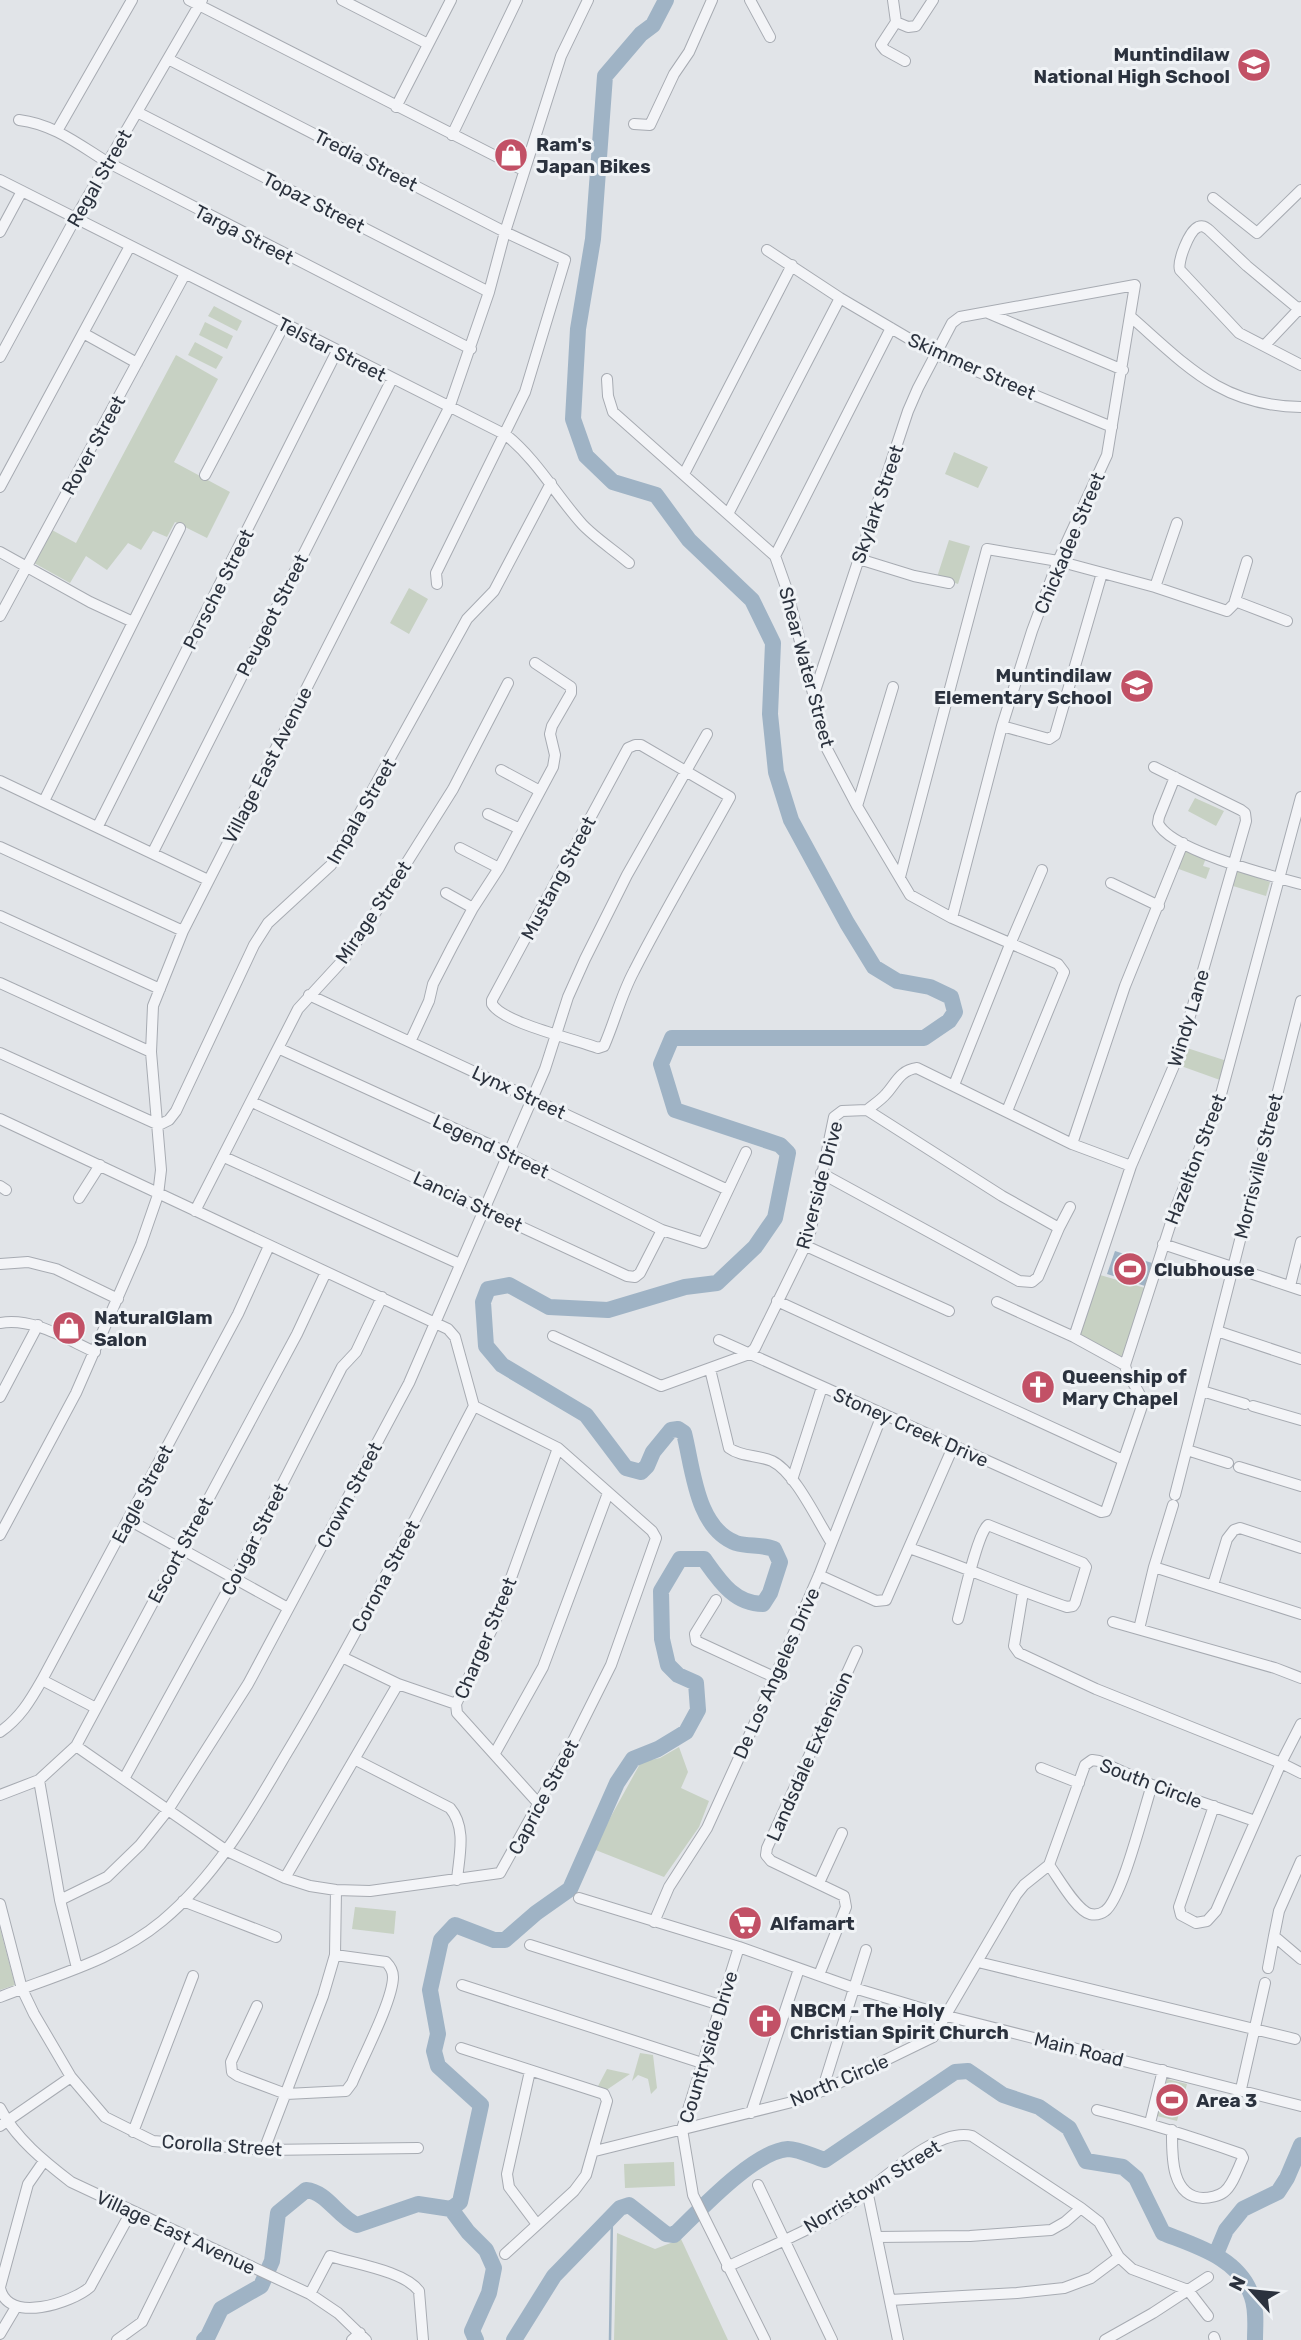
<svg xmlns="http://www.w3.org/2000/svg" width="1301" height="2340" font-family="Rubik,sans-serif">
  <style>
    .green { fill: #c7d1c3 }
    .water { fill: #9fb3c5 }
    .lines { fill: none; stroke-linecap: round; stroke-linejoin: round }
    .stream { stroke: #9fb3c5; stroke-width: 2.5 }
    .river { stroke: #9fb3c5; stroke-width: 16 }
    .minor-casing { stroke: #a7abb2; stroke-width: 12 }
    .minor { stroke: #f3f4f7; stroke-width: 10 }
    .labels { text-anchor: middle; stroke-width: 6; stroke-linejoin: round; paint-order: stroke }
    .poi-label { font-size: 19px; font-weight: bold; fill: #2b323e; stroke: #f0f3f6; text-anchor: start }
    .street-label { font-size: 19px; fill: #2b323e; stroke: #f0f3f6 }
  </style>
  <rect width="100%" height="100%" fill="#e1e4e8"/>
  <path class="green" d="M 214,306 L 242,321 L 237,331 L 208,316 Z
    M 205,322 L 233,336 L 227,349 L 199,335 Z
    M 195,342 L 223,357 L 216,369 L 188,355 Z
    M 176,355 L 218,379 L 174,462 L 230,492 L 207,538 L 175,522 L 167,537 L 153,531 L 141,550 L 128,543 L 107,570 L 86,556 L 70,583 L 34,563 L 52,530 L 76,543 Z
    M 954,452 L 988,467 L 978,488 L 945,474 Z
    M 949,540 L 970,546 L 958,584 L 937,577 Z
    M 409,588 L 428,599 L 409,634 L 390,623 Z
    M 1195,798 L 1224,811 L 1216,826 L 1188,811 Z
    M 1184,849 L 1206,858 L 1203,866 L 1210,868 L 1206,879 L 1176,868 Z
    M 1236,870 L 1270,882 L 1266,896 L 1233,886 Z
    M 1187,1048 L 1227,1061 L 1220,1080 L 1181,1066 Z
    M 1100,1275 L 1145,1288 L 1122,1358 L 1080,1335 Z
    M 679,1747 L 688,1772 L 681,1788 L 709,1801 L 699,1827 L 664,1877 L 593,1849 L 641,1762 L 660,1758 Z
    M 355,1907 L 396,1911 L 394,1934 L 352,1929 Z
    M 0,1928 L 15,1985 L 0,1990 Z
    M 640,2053 L 653,2055 L 657,2088 L 651,2094 L 648,2079 L 638,2075 L 632,2081 Z
    M 607,2069 L 630,2074 L 605,2091 L 597,2088 Z
    M 1167,2079 L 1187,2084 L 1177,2121 L 1157,2116 Z
    M 674,2162 L 675,2186 L 625,2188 L 624,2164 Z
    M 617,2233 L 655,2249 L 681,2239 L 728,2340 L 614,2340 Z"/>
  <path class="water" d="M 1115,1251 L 1152,1263 L 1145,1286 L 1107,1274 Z"/>
  <g class="lines">
    <path class="stream" d="M 610,2340 L 612,2215"/>
    <path class="river" d="M 451,2209 L 460,2202 L 481,2105 L 438,2066 L 434,2051 L 438,2034 L 430,1990 L 441,1940 L 455,1925 L 494,1940 L 505,1940 L 536,1913 L 570,1889 L 617,1783 L 633,1759 L 658,1749 L 686,1732 L 698,1710 L 696,1683 L 678,1675 L 668,1665 L 662,1639 L 661,1591 L 680,1559 L 704,1559 C 719,1580 734,1604 763,1604 L 770,1593 L 780,1562 L 774,1549 C 761,1544 748,1547 736,1543 C 696,1528 693,1468 684,1433 L 678,1429 L 671,1430 L 653,1452 L 647,1466 L 641,1472 L 626,1468 L 586,1415 L 502,1365 L 486,1346 L 483,1302 L 488,1289 L 509,1285 L 549,1307 L 608,1310 L 685,1287 L 717,1283 L 755,1247 L 775,1218 L 788,1153 L 780,1145 L 675,1110 L 661,1064 L 672,1038 L 924,1038 L 949,1021 L 955,1012 L 951,997 L 930,987 L 897,981 L 874,967 L 847,923 L 791,820 L 776,772 L 770,714 L 773,643 L 752,600 L 689,540 L 656,495 L 613,482 L 586,456 L 573,419 L 578,329 L 593,239 L 605,76 L 641,34 L 653,25 L 666,0
      M 451,2209 L 468,2232 L 486,2250 L 494,2268 L 489,2293 L 472,2331 L 476,2340
      M 1216,2254 L 1226,2230 L 1243,2209 L 1278,2192 L 1287,2178 L 1301,2145
      M 204,2340 L 208,2336 L 221,2309 L 261,2286 L 272,2261 L 278,2213 L 306,2190 C 327,2192 338,2217 357,2225 L 418,2204 L 451,2209
      M 514,2340 L 554,2276 L 620,2208 L 629,2205 L 666,2234 L 674,2235 C 699,2211 754,2151 788,2149 C 799,2149 814,2157 825,2160 L 955,2072 L 968,2071 L 1003,2095 L 1039,2107 L 1069,2128 L 1086,2161 L 1123,2167 L 1136,2178 L 1163,2233 C 1196,2246 1240,2258 1252,2297 C 1257,2311 1255,2326 1255,2340"/>
    <g class="minor-casing">
      <path id="minor" d="M 189,0 L 523,170
        M 342,0 L 428,44
        M 750,0 L 770,37
        M 893,0 L 896,22 L 881,45 L 885,50 L 905,61
        M 896,22 L 908,27 L 916,26 L 933,0
        M 168,59 L 505,232 L 565,260 L 525,392 L 436,573 L 437,584
        M 396,107 L 451,0
        M 137,112 L 489,292
        M 19,120 C 53,124 78,144 107,162 L 471,349
        M 634,124 L 650,125 L 674,74 L 689,52 L 712,0
        M 57,131 L 132,0
        M 452,135 L 517,0
        M 0,180 L 506,435 C 537,460 556,495 582,524 C 595,538 614,550 629,563
        M 1213,198 L 1257,233 L 1301,190
        M 0,232 L 22,191
        M 767,250 L 840,298 L 935,354 L 1112,427
        M 1301,311 L 1247,266 L 1209,230 C 1205,227 1203,225 1198,227 C 1189,231 1177,262 1180,270 L 1239,333 L 1301,365
        M 988,313 L 1123,370
        M 1131,317 C 1187,366 1221,406 1301,407
        M 83,333 L 137,363
        M 1265,345 L 1301,307
        M 0,357 L 76,217 L 202,0
        M 607,379 L 608,396 L 613,412 L 775,556 L 787,590 L 827,749 L 857,806 L 910,895 L 952,918 L 1058,964 L 1064,972 L 1007,1111
        M 684,474 L 792,265
        M 205,475 L 284,325
        M 0,487 L 130,246
        M 728,514 L 840,298
        M 0,552 L 90,602 L 133,622
        M 775,556 L 891,328
        M 859,559 L 914,576 L 949,583
        M 1155,587 L 1177,523
        M 1235,601 L 1287,621
        M 0,616 L 185,274
        M 814,694 L 908,411 L 918,388 L 952,323 L 960,317 L 1135,285 L 1107,455 L 1058,561 L 1032,631 L 1002,726 L 952,918
        M 1002,726 L 1049,739 L 1055,735 L 1102,573
        M 635,745 L 641,745 L 730,797 C 698,855 664,912 634,971 C 621,995 615,1021 604,1046 L 598,1048 C 575,1039 503,1023 492,1004 L 492,1000 L 628,748 Z
        M 501,770 L 540,791
        M 1175,777 L 1159,817 L 1158,823 C 1170,850 1271,876 1301,884
        M 0,781 L 208,880
        M 44,801 L 180,528
        M 857,806 L 893,687
        M 488,814 L 520,829
        M 98,826 L 337,351
        M 0,847 L 183,931
        M 460,848 L 499,868
        M 153,852 L 392,379
        M 900,877 L 987,549 L 1058,561 L 1155,587 L 1227,611 L 1234,604 L 1247,561
        M 1111,883 L 1159,906
        M 446,893 L 473,908
        M 0,916 L 160,989
        M 0,983 L 151,1052
        M 309,995 L 728,1190
        M 410,1042 L 429,1001 L 433,984 L 452,947 L 473,908 L 499,868 L 553,767 L 555,755 L 550,734 L 552,726 L 571,693 L 571,687 L 535,663
        M 280,1049 L 508,1153 L 662,1230 L 703,1243 L 746,1152
        M 0,1053 L 159,1125 L 169,1120 L 176,1111 L 254,945 L 268,923 L 331,865 L 467,619 L 494,591 L 551,483
        M 954,1085 L 1011,942 L 1042,870
        M 252,1102 L 627,1276 L 635,1277 L 640,1273 L 662,1230
        M 867,1110 C 873,1105 881,1100 886,1094 C 896,1083 900,1070 917,1068 L 1072,1144 L 1131,1166
        M 867,1110 L 1002,1196 L 1059,1228
        M 0,1119 L 448,1329 L 455,1337 L 474,1406 C 412,1524 353,1643 285,1756 C 250,1816 216,1876 162,1921 C 115,1960 56,1975 0,1997
        M 1072,1144 L 1125,986 L 1183,843
        M 224,1157 L 460,1264
        M 821,1173 L 1019,1281 L 1032,1282 L 1038,1277 L 1059,1228 L 1070,1207
        M 0,1186 L 6,1190
        M 79,1198 L 100,1165
        M 195,1211 L 298,1009 L 344,959 L 360,937 L 453,789 L 508,683
        M 1163,1244 L 1301,1290
        M 806,1246 L 949,1311
        M 0,1264 L 28,1262 L 56,1269 L 118,1299
        M 1290,1286 L 1301,1242
        M 777,1301 L 1123,1460
        M 997,1302 L 1074,1337 L 1125,1365
        M 0,1323 C 33,1317 66,1339 95,1352
        M 1217,1331 L 1301,1359
        M 553,1336 L 661,1386 L 749,1354 L 755,1348 L 809,1238 L 834,1117 L 842,1111 L 867,1110
        M 1074,1337 L 1131,1166 L 1179,1054 L 1246,821 L 1245,813 L 1241,810 L 1154,767
        M 719,1340 L 1101,1512 L 1106,1511 L 1142,1406 C 1143,1391 1127,1380 1125,1365 L 1176,1207 L 1220,1098 L 1301,797
        M 710,1369 L 729,1448 C 741,1457 758,1455 772,1461 C 795,1472 817,1520 831,1542
        M 1202,1391 L 1245,1404
        M 0,1397 L 38,1325
        M 1253,1406 L 1301,1420
        M 1187,1450 L 1228,1463
        M 1239,1467 L 1301,1486
        M 792,1480 L 822,1387
        M 1175,1495 L 1301,1001
        M 129,1520 L 288,1608
        M 0,1535 L 76,1393 L 141,1244 L 158,1195 L 161,1170 L 151,1052 L 153,1006 L 183,931 L 449,408 L 489,292 L 505,232 L 561,56 L 588,0
        M 909,1548 C 962,1566 1014,1589 1067,1607 L 1073,1606 L 1075,1603 L 1086,1567 L 1083,1563 L 988,1525 C 977,1534 963,1601 958,1619
        M 1154,1567 L 1301,1614
        M 819,1575 L 876,1601 L 886,1600 L 953,1447
        M 1213,1585 L 1227,1539 L 1234,1530 L 1240,1528 L 1301,1548
        M 1023,1592 L 1014,1646 L 1019,1653 L 1096,1689 L 1281,1763 L 1301,1773
        M 716,1600 L 695,1634 L 696,1641 L 774,1677
        M 1113,1622 L 1275,1668 L 1301,1678
        M 1139,1629 L 1154,1567 L 1173,1505
        M 42,1680 L 96,1708
        M 398,1684 L 456,1704
        M 0,1732 C 20,1718 30,1701 42,1680 L 238,1314 L 269,1246
        M 76,1746 L 227,1851 L 285,1878 L 310,1886 L 336,1890 L 370,1891 L 500,1873 L 571,1745 L 611,1665 L 656,1538 L 652,1531 L 558,1448 L 474,1406
        M 495,1753 L 543,1667 L 608,1493
        M 356,1760 L 450,1808 C 467,1828 459,1856 457,1880
        M 1041,1768 L 1079,1783
        M 124,1779 L 235,1577 L 342,1367 L 356,1352 L 382,1297
        M 39,1780 L 60,1900 L 77,1968
        M 0,1795 L 39,1780 L 76,1746 L 297,1334 L 326,1272
        M 538,1803 L 457,1713 L 456,1704 L 494,1625 L 558,1448
        M 1214,1806 L 1179,1907 L 1181,1915 L 1196,1923 L 1207,1921 L 1216,1911 L 1281,1763 L 1301,1724
        M 1301,1861 L 1279,1911 L 1274,1936 L 1301,1959
        M 1049,1865 C 1058,1877 1076,1910 1090,1914 C 1095,1915 1101,1914 1105,1911 C 1122,1899 1144,1809 1152,1785
        M 285,1878 L 398,1684 L 342,1657
        M 819,1883 L 842,1833
        M 579,1898 L 739,1947 L 854,1988 L 947,2016 L 1301,2106
        M 60,1900 L 107,1877 L 140,1845 L 168,1810 L 248,1684 L 409,1383 L 545,1069 L 568,997 L 585,959 L 627,875 L 707,734
        M 183,1901 L 276,1937
        M 0,1904 L 22,1989 L 34,2014 L 71,2077 L 105,2117 L 153,2141 L 264,2150 L 418,2148
        M 654,1922 L 669,1887 L 707,1828 L 753,1727 L 819,1575 L 882,1415
        M 530,1945 L 720,2005
        M 739,1947 L 682,2129 L 693,2195 L 765,2340
        M 978,1962 L 1295,2039
        M 1268,1968 L 1274,1936
        M 819,1975 L 846,1907 L 844,1896 L 771,1861 L 766,1855 L 767,1848 L 857,1651
        M 462,1985 L 702,2063
        M 257,2006 L 231,2062 L 232,2072 L 238,2076 L 286,2094 L 346,2091 L 352,2083 C 362,2059 393,2000 393,1977 C 393,1970 390,1966 386,1962 L 335,1955
        M 461,2048 L 604,2094 L 607,2101 L 586,2175 L 574,2191 L 505,2254
        M 530,2071 L 507,2174 L 509,2187 L 536,2223
        M 1241,2089 L 1265,1983
        M 822,2091 L 866,1950
        M 0,2108 C 15,2138 45,2162 71,2182 L 310,2294 L 338,2313 L 366,2340
        M 1097,2110 C 1146,2122 1193,2137 1241,2154 L 1243,2158 C 1238,2168 1233,2185 1224,2192 C 1219,2196 1209,2198 1203,2198 C 1170,2197 1172,2153 1172,2130
        M 751,2113 L 799,1969
        M 1150,2123 L 1163,2070
        M 0,2126 L 71,2077
        M 133,2132 L 193,1976
        M 264,2150 L 323,1996 L 335,1955 L 336,1890
        M 595,2151 L 796,2101 L 822,2091 L 933,2037 L 1016,1895 L 1024,1885 L 1049,1865 L 1085,1765 L 1092,1760 L 1099,1761 L 1152,1785 L 1255,1821
        M 758,2185 L 832,2340
        M 867,2190 L 898,2340
        M 877,2237 L 970,2236 L 1051,2230 L 1065,2222 L 1081,2208
        M 727,2267 C 766,2248 807,2232 843,2209 C 873,2190 934,2126 972,2136 L 1081,2208 L 1099,2222 L 1119,2257 L 1132,2269 L 1188,2290 L 1208,2316
        M 0,2287 L 28,2184 L 44,2161
        M 0,2288 C 8,2324 72,2303 90,2287 L 131,2212
        M 310,2294 L 330,2256 C 355,2264 404,2271 419,2291 L 423,2340
        M 890,2300 L 1017,2293 L 1064,2288 L 1091,2278 L 1119,2257
        M 0,2334 L 16,2307
        M 1214,2337 L 1215,2340
        M 117,2340 L 142,2322 L 184,2237
        M 352,2340 L 360,2333
        M 1105,2340 L 1153,2313 L 1208,2277"/>
    </g>
    <use href="#minor" class="minor"/>
  </g>
  <defs>
    <g id="school-disc" transform="scale(1.75)"><circle r="9.5" fill="#c25166" stroke="#f0f3f6"/><path d="M0-5L7-2L0 1L-7-2ZM-4 1L0 2.5L4 1V4Q0 6-4 4Z" fill="#fff"/></g>
    <g id="shop-disc" transform="scale(1.75)"><circle r="9.5" fill="#c25166" stroke="#f0f3f6"/><path d="M-5-2.5h2.3a2.7 3.5 0 0 1 5.4 0H5L5.5 6h-11ZM-1.5-2.5h3a1.5 2.3 0 0 0-3 0Z" fill="#fff"/></g>
    <g id="stadium-disc" transform="scale(1.75)"><circle r="9.5" fill="#c25166" stroke="#f0f3f6"/><path d="M0-5a6.5 5 0 1 0 0 10a6.5 5 0 1 0 0-10ZM-3.5-1.8h7v3.6h-7Z" fill="#fff"/></g>
    <g id="church-disc" transform="scale(1.75)"><circle r="9.5" fill="#c25166" stroke="#f0f3f6"/><path d="M-1.2-6h2.4v3.5h3.3v2.4h-3.3V6h-2.4V-.1h-3.3v-2.4h3.3Z" fill="#fff"/></g>
    <g id="supermarket-disc" transform="scale(1.75)"><circle r="9.5" fill="#c25166" stroke="#f0f3f6"/><path d="M-6-5.5h2.5l.6 2H6L4.5 2H-2.5L-4.4-4H-6ZM-1.5 3.2a1.3 1.3 0 1 0 .1 0ZM3 3.2a1.3 1.3 0 1 0 .1 0Z" fill="#fff"/></g>
  </defs>
  <g fill-rule="evenodd">
    <use href="#school-disc" x="1254" y="65"/>
    <use href="#shop-disc" x="511" y="155"/>
    <use href="#school-disc" x="1137" y="686"/>
    <use href="#stadium-disc" x="1130" y="1269"/>
    <use href="#shop-disc" x="69" y="1328"/>
    <use href="#church-disc" x="1038" y="1387"/>
    <use href="#supermarket-disc" x="745" y="1923"/>
    <use href="#church-disc" x="765" y="2021"/>
    <use href="#stadium-disc" x="1172" y="2100"/>
  </g>
  <g class="labels">
    <g class="poi-label">
      <text x="1230" y="61" text-anchor="end">Muntindilaw<tspan x="1230" dy="22">National High School</tspan></text>
      <text x="536" y="151">Ram's<tspan x="536" dy="22">Japan Bikes</tspan></text>
      <text x="1112" y="682" text-anchor="end">Muntindilaw<tspan x="1112" dy="22">Elementary School</tspan></text>
      <text x="1154" y="1276">Clubhouse</text>
      <text x="94" y="1324">NaturalGlam<tspan x="94" dy="22">Salon</tspan></text>
      <text x="1062" y="1383">Queenship of<tspan x="1062" dy="22">Mary Chapel</tspan></text>
      <text x="770" y="1930">Alfamart</text>
      <text x="790" y="2017">NBCM - The Holy<tspan x="790" dy="22">Christian Spirit Church</tspan></text>
      <text x="1196" y="2107">Area 3</text>
    </g>
    <g class="street-label">
      <text transform="translate(366 160) rotate(27)" y="7">Tredia Street</text>
      <text transform="translate(99 178) rotate(-60)" y="7">Regal Street</text>
      <text transform="translate(314 202) rotate(27)" y="7">Topaz Street</text>
      <text transform="translate(244 234) rotate(27)" y="7">Targa Street</text>
      <text transform="translate(332 349) rotate(27)" y="7">Telstar Street</text>
      <text transform="translate(972 366) rotate(24)" y="7">Skimmer Street</text>
      <text transform="translate(93 445) rotate(-61)" y="7">Rover Street</text>
      <text transform="translate(877 504) rotate(-71)" y="7">Skylark Street</text>
      <text transform="translate(1069 543) rotate(-67)" y="7">Chickadee Street</text>
      <text transform="translate(218 589) rotate(-63)" y="7">Porsche Street</text>
      <text transform="translate(272 615) rotate(-63)" y="7">Peugeot Street</text>
      <text transform="translate(807 667) rotate(75)" y="7">Shear Water Street</text>
      <text transform="translate(267 765) rotate(-63)" y="7">Village East Avenue</text>
      <text transform="translate(361 811) rotate(-60)" y="7">Impala Street</text>
      <text transform="translate(558 878) rotate(-62)" y="7">Mustang Street</text>
      <text transform="translate(373 912) rotate(-56)" y="7">Mirage Street</text>
      <text transform="translate(1188 1018) rotate(-73)" y="7">Windy Lane</text>
      <text transform="translate(519 1092) rotate(25)" y="7">Lynx Street</text>
      <text transform="translate(491 1146) rotate(25)" y="7">Legend Street</text>
      <text transform="translate(1195 1159) rotate(-69)" y="7">Hazelton Street</text>
      <text transform="translate(1258 1166) rotate(-76)" y="7">Morrisville Street</text>
      <text transform="translate(819 1185) rotate(-75)" y="7">Riverside Drive</text>
      <text transform="translate(468 1201) rotate(25)" y="7">Lancia Street</text>
      <text transform="translate(911 1427) rotate(24)" y="7">Stoney Creek Drive</text>
      <text transform="translate(142 1494) rotate(-62)" y="7">Eagle Street</text>
      <text transform="translate(349 1495) rotate(-62)" y="7">Crown Street</text>
      <text transform="translate(254 1539) rotate(-63)" y="7">Cougar Street</text>
      <text transform="translate(180 1550) rotate(-62)" y="7">Escort Street</text>
      <text transform="translate(385 1576) rotate(-62)" y="7">Corona Street</text>
      <text transform="translate(485 1638) rotate(-67)" y="7">Charger Street</text>
      <text transform="translate(776 1673) rotate(-66)" y="7">De Los Angeles Drive</text>
      <text transform="translate(809 1756) rotate(-66)" y="7">Landsdale Extension</text>
      <text transform="translate(1151 1783) rotate(21)" y="7">South Circle</text>
      <text transform="translate(543 1797) rotate(-62)" y="7">Caprice Street</text>
      <text transform="translate(708 2047) rotate(-73)" y="7">Countryside Drive</text>
      <text transform="translate(1079 2049) rotate(14)" y="7">Main Road</text>
      <text transform="translate(839 2080) rotate(-23)" y="7">North Circle</text>
      <text transform="translate(222 2145) rotate(4)" y="7">Corolla Street</text>
      <text transform="translate(872 2186) rotate(-32)" y="7">Norristown Street</text>
      <text transform="translate(176 2232) rotate(25)" y="7">Village East Avenue</text>
    </g>
  </g>
  <g transform="translate(1252 2291) rotate(297)" stroke="#f0f3f6" stroke-width="5" paint-order="stroke">
  <path d="M0-5L12 26L0 18L-12 26Z" fill="#2b323e"/>
  <text y="-10" font-size="19" font-weight="bold" text-anchor="middle" fill="#2b323e">N</text>
  </g>
</svg>
